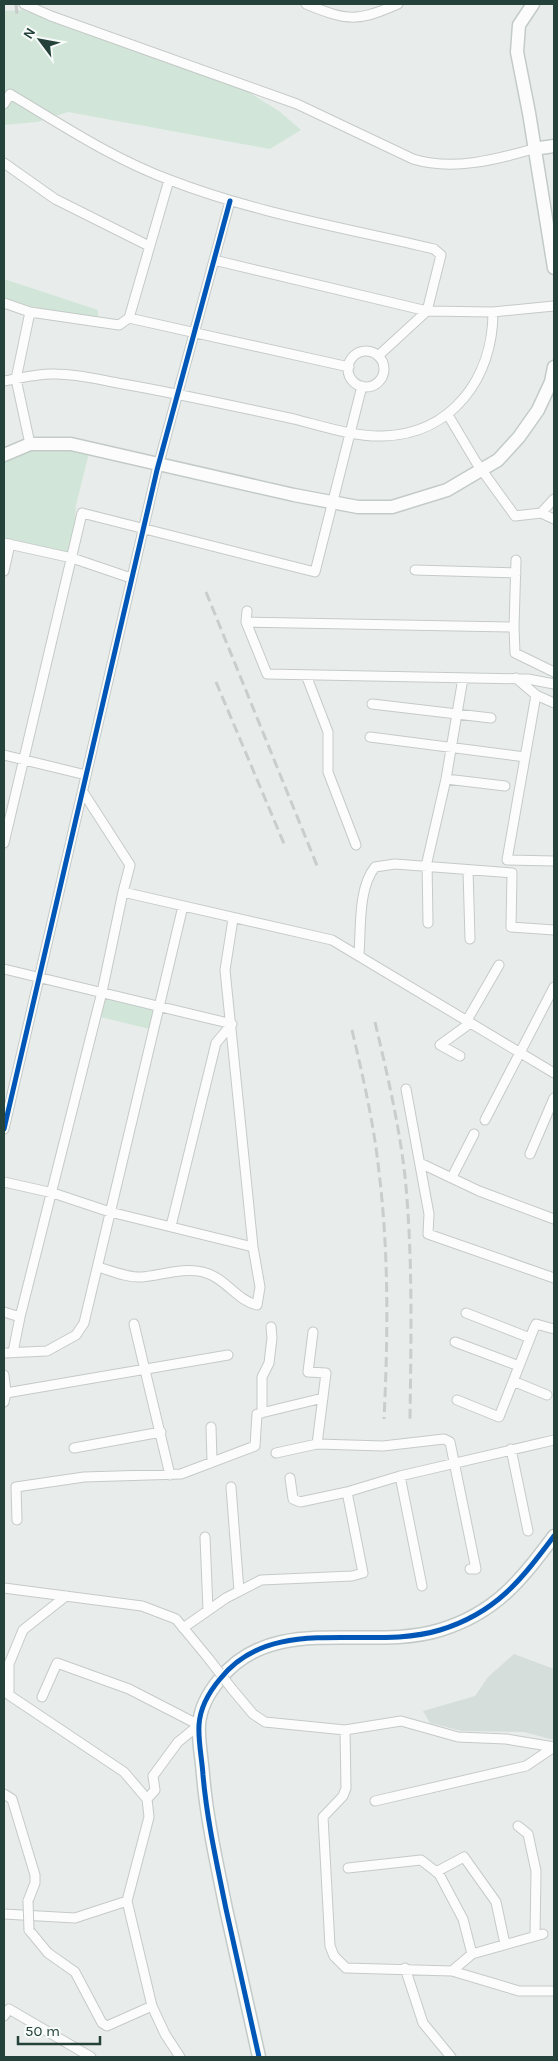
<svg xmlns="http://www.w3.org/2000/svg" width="558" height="2061" font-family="Karla,sans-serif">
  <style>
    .built { fill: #d6dedb }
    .green { fill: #d1e6d8 }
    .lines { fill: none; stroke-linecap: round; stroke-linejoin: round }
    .street-casing { stroke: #c5cac8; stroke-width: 11 }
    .secondary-casing { stroke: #c3cbc8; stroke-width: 15 }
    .street { stroke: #fcfcfc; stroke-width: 9 }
    .secondary { stroke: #fcfcfc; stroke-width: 12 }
    .rail { stroke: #c9cdcc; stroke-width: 3; stroke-dasharray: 10 5; stroke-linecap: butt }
    .street-bridge-casing { stroke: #c5cac8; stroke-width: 11; stroke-linecap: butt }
    .street-bridge { stroke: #fcfcfc; stroke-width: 9 }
    .cycleway-casing { stroke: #f7fbf9; stroke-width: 8 }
    .cycleway { stroke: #0057b8; stroke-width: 5 }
  </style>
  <rect width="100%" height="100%" fill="#e8edeb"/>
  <path class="built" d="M 514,1654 L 554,1669 L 554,1740 L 524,1732 L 462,1731 L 430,1723 L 423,1711 L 475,1696 L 488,1677 Z"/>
  <path class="green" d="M 23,10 L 237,85 L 279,111 L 301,130 L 270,149 L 68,112 L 37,122 L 4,125 L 4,11 Z
    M 4,279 L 98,310 L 98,318 L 33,307 L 4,298 Z
    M 30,444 L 90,449 L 76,505 L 72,558 L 4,543 L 4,455 Z
    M 102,992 L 160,1006 L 154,1030 L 96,1016 Z"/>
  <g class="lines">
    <g class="street-casing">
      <path id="street" d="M 24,4 L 51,16 L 297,104 L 413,159 C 452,171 495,160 533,149
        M 306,4 C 347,21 358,22 398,4
        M 4,104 L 10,94 C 62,125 113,159 170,180 C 255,213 346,228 434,249 L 441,255 L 427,311 L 378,356
        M 4,163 L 55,199 L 149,246
        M 169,180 L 129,318 L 349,367
        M 214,260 L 427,311 L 493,312 L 554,306
        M 4,303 L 30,312 L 119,325 L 129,318
        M 30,312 L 16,379 L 30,444
        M348 369a18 18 0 1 1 36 0a18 18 0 1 1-36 0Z
        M 4,381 C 21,378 38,373 56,374 C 79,374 100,380 123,384 C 181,394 237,407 294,419 C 322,426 354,437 383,436 C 452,434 493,378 493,312
        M 448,415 L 476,462 L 515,516 L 541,513 L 554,499
        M 541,513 L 554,519
        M 4,543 L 72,558 L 131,578
        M 415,570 L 516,573
        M 4,571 L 10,544
        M 247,611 L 246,622 L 267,674 L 528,679 L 554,684
        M 246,622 L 514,627 L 516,560
        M 514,627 L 515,653 L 554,672
        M 306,675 L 328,732 L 328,772 L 356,845
        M 516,678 L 536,695 L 554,703
        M 536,695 L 507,860 L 554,861
        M 372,704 L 491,718
        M 370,737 L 525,757
        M 4,755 L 86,775
        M 446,779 L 505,786
        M 83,792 L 130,865 L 123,892 L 332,940 L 554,1073
        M 4,843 L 82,513 L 315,572 L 362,386
        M 468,870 L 470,939
        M 428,923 L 427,862 L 446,779 L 463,678
        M 359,954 C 361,928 358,888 375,867 L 395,864 L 512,873 L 511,927 L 554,930
        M 4,969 L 232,1024 L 216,1043 L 171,1226
        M 466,1022 L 499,965
        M 460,1056 L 440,1045 L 469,1024
        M 406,1089 L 429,1214 L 428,1234 L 554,1278
        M 485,1120 L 554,987
        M 4,1129 L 157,470 L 230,201
        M 530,1154 L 554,1098
        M 420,1163 L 479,1191 L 554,1219
        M 452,1177 L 474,1134
        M 4,1182 L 53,1193 L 110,1212 L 253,1247
        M 98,1267 C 111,1271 128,1278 142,1277 C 163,1275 183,1267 203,1272 C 226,1278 236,1300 257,1305 L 260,1287 L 253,1247 L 225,970 L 233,919
        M 4,1312 L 20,1317
        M 466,1313 L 530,1338
        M 134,1324 L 170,1475
        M 313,1332 L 308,1372 L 326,1373 L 317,1444 L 383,1446 L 444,1439 L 450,1442 L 476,1569 L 470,1569
        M 455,1342 L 519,1366
        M 13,1352 L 20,1317 L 102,992 L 123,892
        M 4,1353 L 47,1351 L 76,1335 L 84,1323 L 183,906
        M 4,1375 L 6,1393 L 4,1402
        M 513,1381 L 547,1395
        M 6,1393 L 228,1355
        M 457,1400 L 499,1417 L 534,1328 L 536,1324 L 554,1329
        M 262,1413 L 262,1377 L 269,1363 L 272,1338 L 271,1327
        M 211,1427 L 212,1461
        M 74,1448 L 161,1432
        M 511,1449 L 528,1531
        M 276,1453 L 317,1444
        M 400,1476 L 422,1586
        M 290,1478 L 293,1499 L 300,1502 L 347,1492
        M 231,1487 L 239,1591
        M 17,1520 L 16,1487 L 84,1477 L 181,1474 L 255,1446 L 257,1414 L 323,1398
        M 205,1537 L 208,1610
        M 4,1588 L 142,1606 L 176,1619 L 209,1659
        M 66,1596 L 23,1630 L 9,1664 L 9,1695 L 124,1772 L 147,1799 L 149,1817 L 127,1901 L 152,2006 L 165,2034 L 180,2057
        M 183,1628 L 226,1598 L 261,1580 L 352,1576 L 363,1573 L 347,1492 L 400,1476 L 554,1440
        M 232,1689 L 253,1714 L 265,1722 L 345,1730 L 401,1721 L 458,1737 L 506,1739 L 554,1747
        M 42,1697 L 57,1663 L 129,1689 L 199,1725 L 178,1742 L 153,1776 L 155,1790 L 147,1799
        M 345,1730 L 346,1788 L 343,1796 L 323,1817 L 330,1946 L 334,1956 L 346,1968 L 452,1971 L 519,1991 L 554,1991
        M 4,1794 L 12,1799 L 35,1875 L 35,1883 L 28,1901
        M 375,1801 L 526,1766 L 554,1747
        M 518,1826 L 528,1834 L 536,1871 L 535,1936
        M 348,1868 L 421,1860 L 439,1874 L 463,1919 L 472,1954
        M 436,1872 L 464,1857 L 496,1902 L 505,1944
        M 4,1914 L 75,1918 L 127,1901
        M 29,1930 L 48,1953 L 75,1972 L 102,2023 L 107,2026 L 152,2006
        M 405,1968 L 423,2023 L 451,2057
        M 452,1971 L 472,1954 L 543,1934
        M 4,2016 L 9,2009 L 91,2057"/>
    </g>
    <g class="secondary-casing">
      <path id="secondary" d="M 533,4 L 519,25 L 517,52 L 529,113 L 554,268
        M 533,149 L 554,146
        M 4,455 L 30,444 L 71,444 L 294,495 L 358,507 L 392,507 L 447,490 L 498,460 L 519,437 L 538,410 L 551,382 L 554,367
        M 259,2057 C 248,2008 237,1958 226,1909 C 217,1864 207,1821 203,1775 C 202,1759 198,1741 199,1725 C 200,1708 209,1692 220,1679 C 273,1612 369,1652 440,1630 C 496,1613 521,1580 554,1536"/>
    </g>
    <use href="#street" class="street"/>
    <use href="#secondary" class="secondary"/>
    <path class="rail" d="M 16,4 L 17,15
      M 206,592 L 318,868
      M 216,682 L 285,846
      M 375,1022 C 387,1073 399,1124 405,1176 C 413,1257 411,1338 410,1420
      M 352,1030 C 363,1077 374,1124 379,1172 C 389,1254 388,1337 384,1419"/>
    <g class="street-bridge-casing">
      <path id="street-bridge" d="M 209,1659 L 232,1689
        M 28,1901 L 29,1930"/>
    </g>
    <use href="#street-bridge" class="street-bridge"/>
    <g class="cycleway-casing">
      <path id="cycleway" d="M 4,1129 L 157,470 L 230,201
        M 259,2057 C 248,2008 237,1958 226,1909 C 217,1864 207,1821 203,1775 C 202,1759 198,1741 199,1725 C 200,1708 209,1692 220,1679 C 273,1612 369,1652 440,1630 C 496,1613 521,1580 554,1536"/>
    </g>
    <use href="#cycleway" class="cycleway"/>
  </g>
  <rect width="558" height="2061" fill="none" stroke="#24423a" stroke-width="10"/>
  <g transform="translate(40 40) rotate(302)" stroke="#f7fbf9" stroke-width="4" paint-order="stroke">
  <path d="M0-4L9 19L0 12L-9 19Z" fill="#24423a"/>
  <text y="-8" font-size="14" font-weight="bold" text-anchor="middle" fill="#24423a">N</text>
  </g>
  <path d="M18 2036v8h82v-8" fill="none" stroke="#24423a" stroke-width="2.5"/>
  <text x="25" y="2036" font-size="15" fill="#24423a" stroke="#f7fbf9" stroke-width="4" paint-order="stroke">50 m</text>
</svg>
